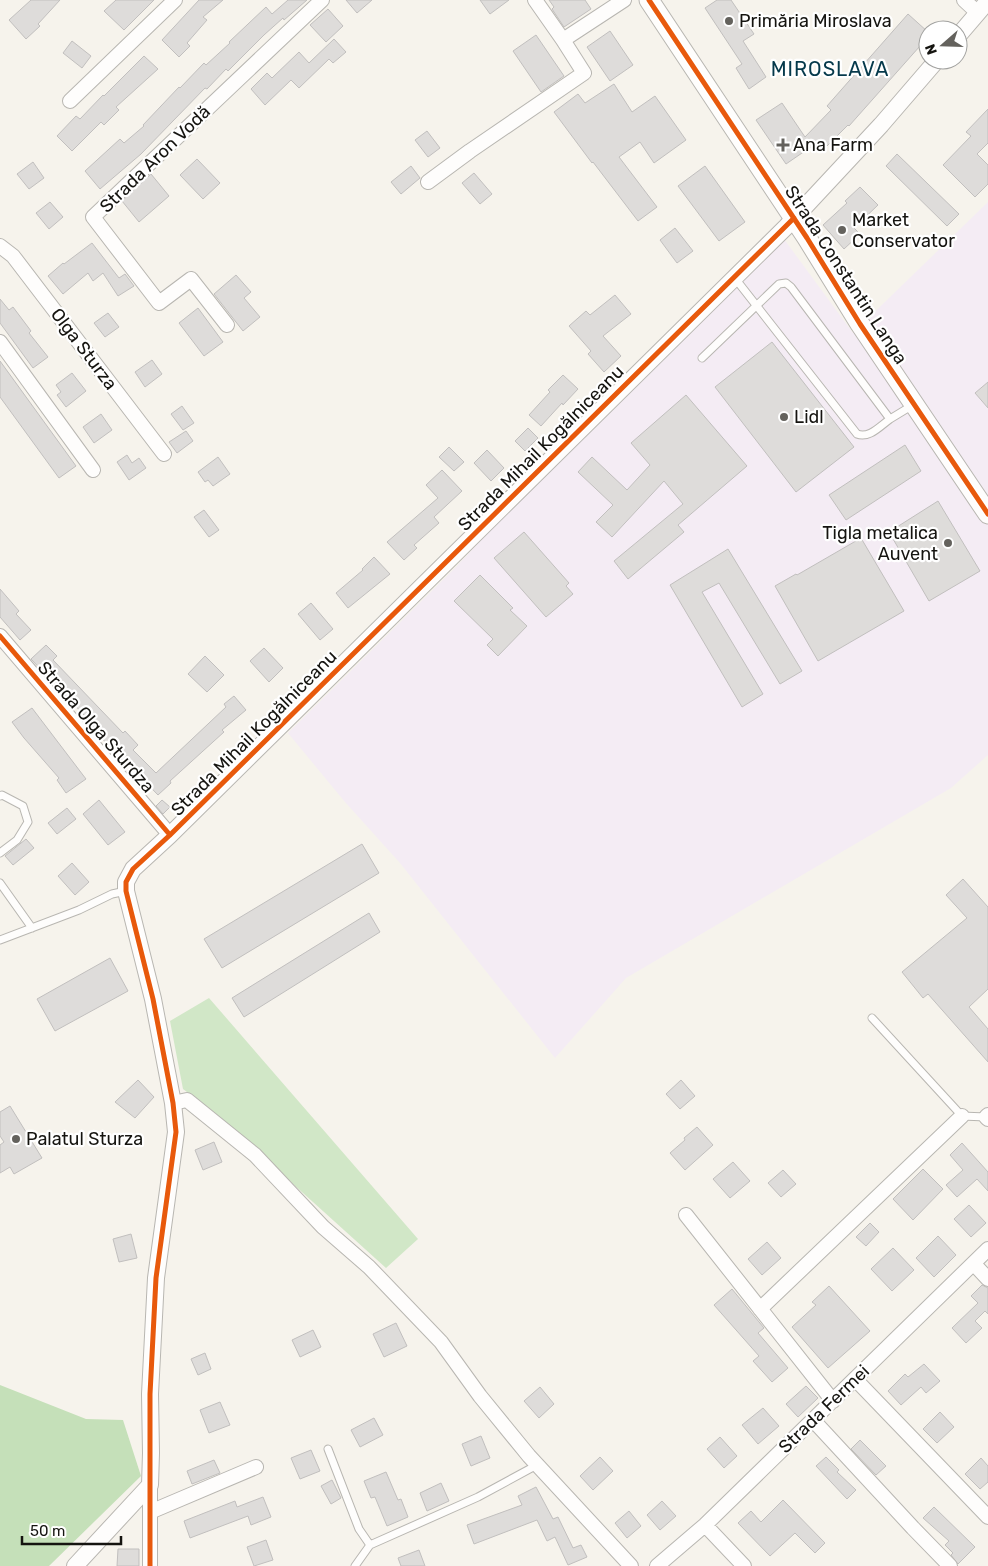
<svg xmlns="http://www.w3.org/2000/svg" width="988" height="1566" font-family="Rubik,sans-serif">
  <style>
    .industrial { fill: #f4ecf4 }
    .green { fill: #d1e7c7 }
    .forest { fill: #c5e0b9 }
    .building { fill: #dedcda; stroke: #c1bfbe }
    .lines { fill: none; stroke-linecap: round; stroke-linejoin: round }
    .service-casing { stroke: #b8b6b1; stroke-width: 9 }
    .minor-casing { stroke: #b8b6b1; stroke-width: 16 }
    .tertiary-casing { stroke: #b8b6b1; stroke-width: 18 }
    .secondary-casing { stroke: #b8b6b1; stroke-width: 21 }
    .service { stroke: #fefdfc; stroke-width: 7 }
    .minor { stroke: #fefdfc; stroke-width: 14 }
    .tertiary { stroke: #fefdfc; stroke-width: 16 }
    .secondary { stroke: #fefdfc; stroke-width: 19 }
    .cycleway-casing { stroke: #fff; stroke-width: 8 }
    .cycleway { stroke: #e8590c; stroke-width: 5 }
    .poi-dot { fill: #64625d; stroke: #fff; stroke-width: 2 }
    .labels { text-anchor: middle; stroke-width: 4.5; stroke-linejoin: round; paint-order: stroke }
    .poi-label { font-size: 18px; fill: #151410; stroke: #fff; text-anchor: start }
    .street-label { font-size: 18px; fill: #151410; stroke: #fff }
    .quarter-label { font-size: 20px; letter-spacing: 1px; fill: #05394b; stroke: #fff }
  </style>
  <rect width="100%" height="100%" fill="#f6f3ec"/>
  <path class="industrial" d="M 988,202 L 988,755 L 951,788 L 626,978 L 555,1058 L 400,863 L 345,802 L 288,733 L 454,569 L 530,489 L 781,235 L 853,333 Z"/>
  <path class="green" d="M 209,998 L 418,1239 L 386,1268 L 211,1110 L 183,1089 L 170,1021 Z"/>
  <path class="forest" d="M 0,1385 L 86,1419 L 123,1420 L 141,1476 L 49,1566 L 0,1566 Z"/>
  <path class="building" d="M 31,0 L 60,0 L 38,24 L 40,26 L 26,39 L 9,20 Z
    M 116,0 L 154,0 L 124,30 L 104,11 Z
    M 199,0 L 223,0 L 203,17 L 207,20 L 187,43 L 190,46 L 179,57 L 162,40 Z
    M 288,0 L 307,0 L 284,20 L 283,18 L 264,35 L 228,71 L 226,69 L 207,89 L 205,88 L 141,154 L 100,189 L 85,171 L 120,139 L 124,143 L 144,126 L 143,125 L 179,87 L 180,88 L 204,63 L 206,65 L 230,43 L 229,42 L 266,7 L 272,14 Z
    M 346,0 L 372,0 L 357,13 Z
    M 480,0 L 509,0 L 490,14 Z
    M 549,0 L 585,0 L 591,9 L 564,27 L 552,9 L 554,7 Z
    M 717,0 L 731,0 L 754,34 L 743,41 L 766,77 L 749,89 L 736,68 L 742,64 L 705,8 Z
    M 328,9 L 343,26 L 326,42 L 310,25 Z
    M 908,14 L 928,32 L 928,37 L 849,126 L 848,125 L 827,146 L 821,140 L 786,164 L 756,120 L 782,103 L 805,137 L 831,110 L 827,106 Z
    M 610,31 L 633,65 L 610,81 L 587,47 Z
    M 536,35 L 564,76 L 541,92 L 513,51 Z
    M 334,39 L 346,52 L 333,63 L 329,59 L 299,88 L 291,80 L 265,105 L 251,89 L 267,73 L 272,78 L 299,52 L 309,63 Z
    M 72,41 L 91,56 L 82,68 L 63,53 Z
    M 144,56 L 158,69 L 116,107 L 119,110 L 104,125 L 101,122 L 72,151 L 57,136 L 76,116 L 80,119 L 103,95 L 104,96 Z
    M 614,84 L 632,112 L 655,96 L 686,140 L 654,163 L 640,142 L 619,157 L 657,207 L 638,221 L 593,162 L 592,163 L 554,112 L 578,94 L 585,103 Z
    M 988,109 L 988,143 L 977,154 L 988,165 L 988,184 L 975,197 L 943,165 L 971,136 L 966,132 Z
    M 427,131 L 440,148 L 428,157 L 415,140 Z
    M 897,154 L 959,214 L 947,226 L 886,166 Z
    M 197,159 L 220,183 L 203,199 L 180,175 Z
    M 33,162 L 44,178 L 29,189 L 17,174 Z
    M 411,166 L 420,178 L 401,194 L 391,182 Z
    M 705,166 L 745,222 L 719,241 L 678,186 Z
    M 474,173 L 492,194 L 480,204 L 462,183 Z
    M 151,174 L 169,196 L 139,222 L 122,201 Z
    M 860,187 L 878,205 L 854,228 L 860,234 L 844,249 L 823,225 L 847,203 L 845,201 Z
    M 50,202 L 63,217 L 49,229 L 36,213 Z
    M 675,228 L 693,251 L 677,263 L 660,240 Z
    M 92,243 L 119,278 L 125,274 L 134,286 L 118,296 L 103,273 L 93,281 L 88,273 L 63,294 L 48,276 L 63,263 L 64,264 Z
    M 236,275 L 251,292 L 244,298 L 260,317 L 243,331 L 214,294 Z
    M 615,295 L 631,314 L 603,336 L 621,356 L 604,372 L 588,354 L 591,351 L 569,326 L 586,311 L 590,315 Z
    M 0,299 L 9,310 L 13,307 L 31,331 L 29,333 L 48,357 L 33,368 L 0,323 Z
    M 198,308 L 223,342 L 204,356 L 179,323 Z
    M 108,313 L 119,327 L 105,337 L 94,323 Z
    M 772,342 L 854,447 L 796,492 L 715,387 Z
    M 152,360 L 162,374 L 145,387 L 135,372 Z
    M 0,361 L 76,466 L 59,478 L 0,397 Z
    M 72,373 L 86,391 L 66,407 L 57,395 L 61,392 L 56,385 Z
    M 563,375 L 578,389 L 563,405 L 562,403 L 541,426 L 529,415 L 550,392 L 548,390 Z
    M 988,382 L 988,408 L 975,393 Z
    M 686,395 L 747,466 L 678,525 L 684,532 L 628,579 L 614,561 L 683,504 L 664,481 L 612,537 L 596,522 L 613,505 L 578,472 L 592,457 L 627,490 L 650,465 L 631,443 Z
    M 182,406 L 194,423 L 183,430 L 171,414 Z
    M 101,414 L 112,430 L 94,443 L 83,427 Z
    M 528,428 L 538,438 L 525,451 L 515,441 Z
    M 186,431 L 193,441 L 177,453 L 169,442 Z
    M 905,445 L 921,471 L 846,520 L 829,495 Z
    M 449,447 L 464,462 L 454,471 L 439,457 Z
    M 487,450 L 504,468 L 491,481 L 474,463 Z
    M 127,455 L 132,463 L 139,458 L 146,468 L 129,480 L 117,462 Z
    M 218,457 L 230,474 L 213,486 L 208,480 L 205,482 L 198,472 Z
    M 442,470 L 462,491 L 434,517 L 439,523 L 414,545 L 417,548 L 404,560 L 387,542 L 438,498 L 426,485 Z
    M 938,501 L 980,571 L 929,601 L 889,532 Z
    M 204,510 L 219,530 L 209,537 L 194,517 Z
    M 524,532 L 569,583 L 566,586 L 573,594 L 546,617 L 494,558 Z
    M 861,538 L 904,611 L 818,661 L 775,586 L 796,574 L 797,575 Z
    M 728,549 L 802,671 L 780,684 L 719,583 L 702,592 L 763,694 L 742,707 L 670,585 Z
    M 374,557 L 390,574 L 348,608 L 336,593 L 363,570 L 362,569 Z
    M 480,575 L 513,608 L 510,610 L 527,626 L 498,656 L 487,645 L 493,639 L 454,601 Z
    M 0,589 L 19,611 L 16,614 L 31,630 L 20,640 L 0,617 Z
    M 311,603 L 333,629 L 320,640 L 298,614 Z
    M 46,645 L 57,656 L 53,660 L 123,733 L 125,731 L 138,745 L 133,750 L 156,773 L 226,707 L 224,704 L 234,696 L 246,710 L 222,730 L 224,732 L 170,781 L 171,783 L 158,795 L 123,759 L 122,760 L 108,747 L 109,746 L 83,718 L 85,716 L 31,659 Z
    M 264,648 L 283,668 L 269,682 L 250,661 Z
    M 205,656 L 224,675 L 207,692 L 188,674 Z
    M 32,708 L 86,779 L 66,793 L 57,780 L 59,778 L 24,738 L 12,722 Z
    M 99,800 L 125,832 L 108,845 L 83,814 Z
    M 162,800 L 170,807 L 163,814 L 156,806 Z
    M 67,808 L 76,819 L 57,834 L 48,823 Z
    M 26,839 L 34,848 L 13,865 L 5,856 Z
    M 362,844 L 379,873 L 222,968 L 204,939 Z
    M 72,863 L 89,882 L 75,895 L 58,876 Z
    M 963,879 L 988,907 L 988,989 L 969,1007 L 988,1029 L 988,1062 L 928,994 L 923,998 L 902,972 L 967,918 L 946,895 Z
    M 369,913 L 380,932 L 244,1017 L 232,998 Z
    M 110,958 L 128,991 L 55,1031 L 37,999 Z
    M 138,1080 L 154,1097 L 135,1118 L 115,1102 Z
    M 681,1080 L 695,1096 L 680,1109 L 666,1094 Z
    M 10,1106 L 42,1158 L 14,1174 L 10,1167 L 0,1173 L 0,1145 L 4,1142 L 0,1136 L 0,1112 Z
    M 697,1127 L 713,1145 L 685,1170 L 670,1153 L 685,1140 L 684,1138 Z
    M 214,1142 L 222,1162 L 203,1170 L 195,1150 Z
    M 962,1143 L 988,1172 L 988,1191 L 977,1179 L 957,1197 L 946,1185 L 963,1170 L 950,1155 Z
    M 733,1162 L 750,1181 L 730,1198 L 713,1179 Z
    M 923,1169 L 943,1189 L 913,1220 L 893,1199 Z
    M 783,1170 L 796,1184 L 781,1197 L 768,1183 Z
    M 969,1205 L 986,1223 L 971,1237 L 954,1219 Z
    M 870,1223 L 879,1232 L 866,1246 L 856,1237 Z
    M 131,1234 L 137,1258 L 119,1262 L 113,1239 Z
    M 938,1236 L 956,1255 L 934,1277 L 916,1258 Z
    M 767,1242 L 781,1258 L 762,1275 L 748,1259 Z
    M 893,1248 L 914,1270 L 892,1291 L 871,1269 Z
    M 982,1285 L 988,1288 L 988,1314 L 985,1311 L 975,1321 L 982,1328 L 966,1343 L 952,1328 L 978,1303 L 971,1296 Z
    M 829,1286 L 870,1331 L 828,1368 L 792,1327 L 816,1305 L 812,1302 Z
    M 732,1289 L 764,1328 L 758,1333 L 788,1368 L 772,1382 L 753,1361 L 759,1356 L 714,1305 Z
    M 396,1323 L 407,1346 L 384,1357 L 373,1334 Z
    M 313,1330 L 321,1347 L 300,1357 L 292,1340 Z
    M 205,1353 L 211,1369 L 198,1375 L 191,1359 Z
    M 924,1364 L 940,1381 L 926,1393 L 921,1387 L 901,1405 L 888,1391 L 905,1374 L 908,1377 Z
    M 806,1386 L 818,1398 L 798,1417 L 786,1404 Z
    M 540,1387 L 554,1404 L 539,1418 L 524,1401 Z
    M 220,1402 L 230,1425 L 209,1433 L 200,1410 Z
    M 763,1408 L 779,1426 L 758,1444 L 742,1425 Z
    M 940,1412 L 954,1427 L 937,1443 L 923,1429 Z
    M 374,1418 L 383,1435 L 360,1447 L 351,1430 Z
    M 481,1436 L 490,1458 L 471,1466 L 462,1444 Z
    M 720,1437 L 737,1456 L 724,1468 L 707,1449 Z
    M 860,1440 L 886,1466 L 876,1475 L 851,1449 Z
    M 311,1450 L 320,1471 L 300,1479 L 291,1458 Z
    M 600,1457 L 613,1471 L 593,1490 L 580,1476 Z
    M 826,1457 L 839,1470 L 837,1472 L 856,1490 L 847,1499 L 816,1466 Z
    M 981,1458 L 988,1466 L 988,1482 L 980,1489 L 965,1474 Z
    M 214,1460 L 220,1473 L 192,1484 L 187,1471 Z
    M 386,1472 L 398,1500 L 401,1499 L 408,1517 L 387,1526 L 375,1497 L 371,1498 L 364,1481 Z
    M 332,1480 L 341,1498 L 331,1504 L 321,1486 Z
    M 441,1483 L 449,1501 L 427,1511 L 420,1493 Z
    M 536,1487 L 553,1519 L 558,1517 L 573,1548 L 581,1545 L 587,1557 L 568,1565 L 555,1537 L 547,1541 L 537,1520 L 474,1544 L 467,1525 L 522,1505 L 518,1496 Z
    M 263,1497 L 271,1517 L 251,1525 L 248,1516 L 190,1538 L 184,1521 L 235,1501 L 237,1507 Z
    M 783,1500 L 825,1543 L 815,1553 L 795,1533 L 770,1556 L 738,1523 L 751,1511 L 761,1522 Z
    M 662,1501 L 676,1516 L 660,1530 L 647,1515 Z
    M 934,1507 L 975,1547 L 958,1564 L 951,1555 L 953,1553 L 945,1545 L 949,1541 L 923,1518 Z
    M 629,1511 L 641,1526 L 627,1538 L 615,1523 Z
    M 266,1540 L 273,1560 L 254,1566 L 247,1547 Z
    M 118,1549 L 139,1549 L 139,1566 L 117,1566 Z
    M 419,1550 L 425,1566 L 401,1566 L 398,1558 Z"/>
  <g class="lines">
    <g class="service-casing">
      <path id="service" d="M 702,358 L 779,284 L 786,283 L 791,287 L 890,419 C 880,426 869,439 857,434 L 734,277
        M 890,419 L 913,405
        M 0,796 L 2,795 L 23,806 L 28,822 L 17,840 L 0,853
        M 0,883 L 32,928
        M 0,940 L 79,910 L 112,894 L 126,891
        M 872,1018 L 962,1116 L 986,1117
        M 328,1449 L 359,1529 L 370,1545
        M 355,1566 L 370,1545 L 478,1497 L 537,1465"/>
    </g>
    <g class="minor-casing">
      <path id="minor" d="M 535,0 L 563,40 L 624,0
        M 964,0 L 978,13
        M 70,101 L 175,0
        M 428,182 L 470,151 L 584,73 L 563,40
        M 0,246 L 13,256 L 164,454
        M 227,325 L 191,279 L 159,303 L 93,217 L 322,0
        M 0,342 L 93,470
        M 0,636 L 170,835
        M 173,1103 L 187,1100 L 255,1155 L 323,1227 L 369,1267 L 441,1342 L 480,1396 L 529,1456 L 631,1566
        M 988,1115 L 986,1117 L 988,1119
        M 686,1215 L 833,1401
        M 974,1264 L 988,1279
        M 760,1309 L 962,1116
        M 855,1379 L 988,1517
        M 813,1420 L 913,1528 L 950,1566
        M 150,1485 L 150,1566
        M 150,1512 L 256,1467
        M 705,1525 L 744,1566
        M 657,1566 L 705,1525 L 988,1249"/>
    </g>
    <g class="tertiary-casing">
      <path id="tertiary" d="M 958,36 L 988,1
        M 75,1566 L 150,1485 L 151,1453 L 150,1394 L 156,1278 L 176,1132 L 173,1103 L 153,999 L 126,891 L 126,882 L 133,869 L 170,835 L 786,227 L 881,125 L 937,60"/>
    </g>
    <g class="secondary-casing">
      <path id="secondary" d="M 649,0 L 807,238 L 860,324 L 988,514"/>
    </g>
    <use href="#service" class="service"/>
    <use href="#minor" class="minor"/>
    <use href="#tertiary" class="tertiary"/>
    <use href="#secondary" class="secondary"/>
    <g class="cycleway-casing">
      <path id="cycleway" d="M 649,0 L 807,238 L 860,324 L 988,514
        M 0,636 L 170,835
        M 150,1566 L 150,1394 L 156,1278 L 176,1132 L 173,1103 L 153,999 L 126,891 L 126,882 L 133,869 L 170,835 L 794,218"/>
    </g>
    <use href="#cycleway" class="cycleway"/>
  </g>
  <g class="poi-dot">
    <circle cx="729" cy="21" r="5"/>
    <path d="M780.5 137.5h5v5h5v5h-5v5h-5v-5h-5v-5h5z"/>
    <circle cx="842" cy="230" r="5"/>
    <circle cx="784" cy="417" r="5"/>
    <circle cx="948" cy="543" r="5"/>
    <circle cx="16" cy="1139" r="5"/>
  </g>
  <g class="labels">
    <g class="poi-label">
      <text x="739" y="27">Primăria Miroslava</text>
      <text x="793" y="151">Ana Farm</text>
      <text x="852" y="226">Market<tspan x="852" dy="21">Conservator</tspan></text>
      <text x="794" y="423">Lidl</text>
      <text x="938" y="539" text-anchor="end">Tigla metalica<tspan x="938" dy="21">Auvent</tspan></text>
      <text x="26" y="1145">Palatul Sturza</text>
    </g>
    <g class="street-label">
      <text transform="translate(155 159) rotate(-44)" y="6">Strada Aron Vodă</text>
      <text transform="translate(846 275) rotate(57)" y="6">Strada Constantin Langa</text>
      <text transform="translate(84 349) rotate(53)" y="6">Olga Sturza</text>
      <text transform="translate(541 448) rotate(-45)" y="6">Strada Mihail Kogălniceanu</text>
      <text transform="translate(96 727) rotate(49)" y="6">Strada Olga Sturdza</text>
      <text transform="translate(254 733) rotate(-45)" y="6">Strada Mihail Kogălniceanu</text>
      <text transform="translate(824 1409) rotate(-44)" y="6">Strada Fermei</text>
    </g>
    <g class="quarter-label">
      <text x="830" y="76">MIROSLAVA</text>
    </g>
  </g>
  <g transform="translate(943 45) rotate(250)"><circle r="24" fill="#ffffff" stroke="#a1a19f"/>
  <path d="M0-4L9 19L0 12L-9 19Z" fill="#64625d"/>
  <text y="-8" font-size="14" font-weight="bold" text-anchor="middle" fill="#151410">N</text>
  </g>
  <path d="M22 1536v8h99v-8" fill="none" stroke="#151410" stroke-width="2.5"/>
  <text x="30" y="1536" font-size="15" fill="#151410" stroke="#ffffff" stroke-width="4" paint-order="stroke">50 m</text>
</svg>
